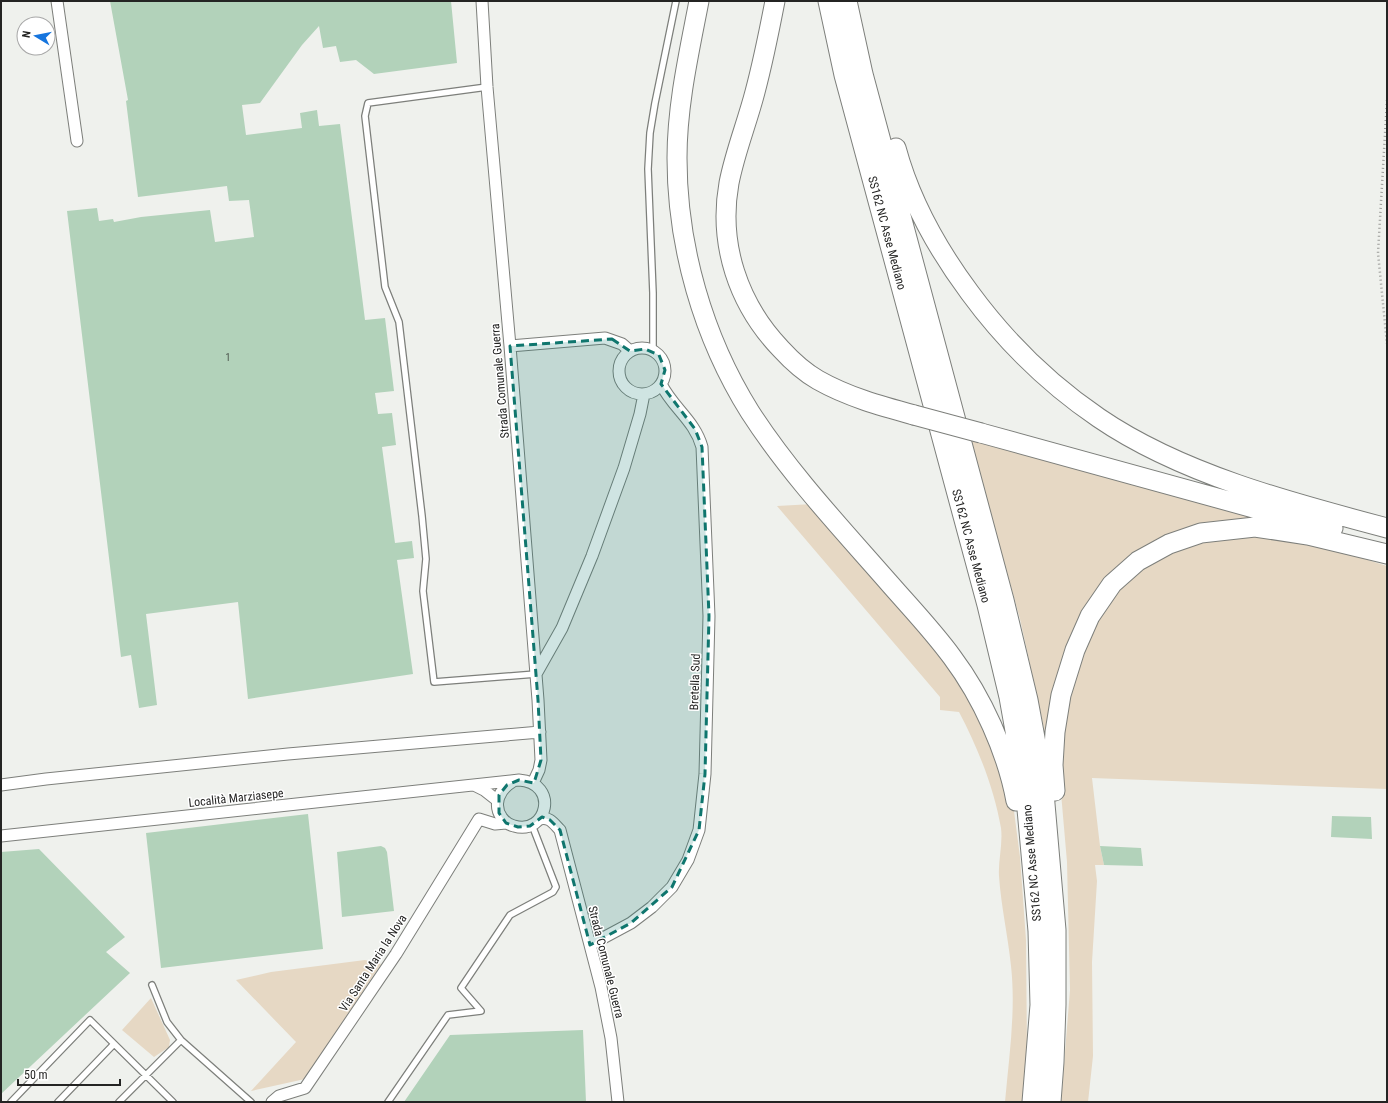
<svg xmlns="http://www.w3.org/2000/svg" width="1388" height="1103" font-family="'Roboto Condensed',sans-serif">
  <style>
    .green { fill: #e6d8c4 }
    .building { fill: #b2d2ba }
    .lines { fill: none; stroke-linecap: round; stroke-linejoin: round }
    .service-casing { stroke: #7d7f7b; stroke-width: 8 }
    .minor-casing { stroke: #7d7f7b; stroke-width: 13 }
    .trunk-casing { stroke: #7d7f7b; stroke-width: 21 }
    .path { stroke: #9a9b98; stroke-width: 2.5; stroke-dasharray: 1 3; stroke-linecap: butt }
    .service { stroke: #fff; stroke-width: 5.5 }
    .minor { stroke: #fff; stroke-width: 11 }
    .trunk { stroke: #fff; stroke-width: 19 }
    .trunk-bridge-casing { stroke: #7d7f7b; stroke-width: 21; stroke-linecap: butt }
    .trunk-bridge { stroke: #fff; stroke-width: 19 }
    .marked { fill: #0f766e; fill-opacity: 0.2; stroke: #0f766e; stroke-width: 3; stroke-dasharray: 8 5; stroke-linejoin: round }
    .labels { text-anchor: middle; stroke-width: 3; stroke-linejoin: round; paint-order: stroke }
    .number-label { font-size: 10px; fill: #485049 }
    .street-label { font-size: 12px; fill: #242423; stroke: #fff }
  </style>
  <rect width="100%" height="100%" fill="#eff1ed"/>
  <path class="green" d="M 970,440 L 1291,523 L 1236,523 L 1109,577 L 1049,733 L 1045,733 L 1020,619 Z
    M 813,504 L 942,653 L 998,752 L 1014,811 L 1020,857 L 1026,940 L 1027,1053 L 1023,1102 L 1005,1102 C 1009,1057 1016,1011 1011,966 C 1008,936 1001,906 999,876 C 998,861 1003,844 1001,828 C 994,788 978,748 959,712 L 940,710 L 940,697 L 777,506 Z
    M 1220,536 L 1276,536 L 1352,555 L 1387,566 L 1387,789 L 1092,778 L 1100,846 L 1104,865 L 1095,865 L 1097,881 L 1092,962 L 1093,1056 L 1088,1102 L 1061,1102 L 1070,990 L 1067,862 L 1059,770 L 1070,686 L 1096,617 L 1116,588 L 1160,556 Z
    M 365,960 L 381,964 L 305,1079 L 251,1091 L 296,1042 L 236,980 L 271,972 Z
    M 151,998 L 170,1040 L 169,1047 L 154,1057 L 122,1030 Z"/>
  <path class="building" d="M 110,1 L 451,1 L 457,63 L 374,74 L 356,60 L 340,62 L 336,46 L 323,48 L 319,26 L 302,45 L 260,103 L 242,105 L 246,135 L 302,128 L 300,113 L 317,110 L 319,126 L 340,124 L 365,320 L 385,318 L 394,391 L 375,393 L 378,414 L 392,413 L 396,445 L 382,447 L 395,543 L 412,541 L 414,558 L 397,560 L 413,674 L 248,699 L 238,602 L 146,614 L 157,705 L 139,708 L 131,655 L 121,657 L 67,211 L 97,208 L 99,221 L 113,219 L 114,222 L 141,217 L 210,210 L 215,242 L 254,237 L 249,200 L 229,201 L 227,186 L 138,197 L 126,101 L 128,100 Z
    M 308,814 L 323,949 L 161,968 L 146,833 Z
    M 1332,816 L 1371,817 L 1372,839 L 1331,837 Z
    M 381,846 L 385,848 L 387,852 L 394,911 L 342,917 L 337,852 Z
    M 1100,846 L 1141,848 L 1143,866 L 1104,865 Z
    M 39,849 L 125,937 L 106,952 L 130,973 L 1,1094 L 1,852 Z
    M 583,1030 L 586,1102 L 404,1102 L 450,1035 Z"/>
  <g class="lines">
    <g class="service-casing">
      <path id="service" d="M 487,87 L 368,103 L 365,116 L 385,287 L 399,322 L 422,516 L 426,559 L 423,591 L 434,682 L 536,674
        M 653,351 L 653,293 L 648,169 L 650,133 L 655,103 L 676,1
        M 152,985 L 167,1022 L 181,1040 L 251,1102
        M 11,1102 L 90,1020 L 173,1102
        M 58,1102 L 114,1044
        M 119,1102 L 181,1040
        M 388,1102 L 448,1015 L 481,1011 L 461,988 L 510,915 L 553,892 L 556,887 L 532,825"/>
    </g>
    <g class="minor-casing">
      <path id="minor" d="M 57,1 L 77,141
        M 482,1 L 487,87 L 510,346 L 538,700 L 541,760 L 539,770 L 533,783
        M 510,346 L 605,338 L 622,344 L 630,351
        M619 371a23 23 0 1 1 46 0a23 23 0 1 1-46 0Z
        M 536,674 L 562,628 L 592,556 L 624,468 L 640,414 L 644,394
        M 1,785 L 46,779 L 288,754 L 540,732
        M 474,785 L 484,790 L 498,801
        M 540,819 C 549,816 554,824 560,830 L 601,987 L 611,1038 L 618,1102
        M 1,836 L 519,780 C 560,783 547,836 514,826 C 509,825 505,822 502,818 C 492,804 500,789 512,782
        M 590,945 L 631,923 L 652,907 L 672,887 L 688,860 L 699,830 L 705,774 L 709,616 L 702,447 C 695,421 673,408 661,384
        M 272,1102 L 279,1096 L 305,1088 L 396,954 L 479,819 L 495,824 L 506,823"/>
    </g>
    <g class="trunk-casing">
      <path id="trunk" d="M 699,1 C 689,53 677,105 677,158 C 677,246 703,337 750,412 C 790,474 842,529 890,584 C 911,608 933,631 952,657 C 982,697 1007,752 1016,801
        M 775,1 C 769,32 763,62 755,92 C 747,123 735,152 729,183 C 718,244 738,304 781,349 C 792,361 804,372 818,380 C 848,397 881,406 914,415
        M 828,1 L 844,75 L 987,605 L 1009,697 L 1025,787 L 1038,931 L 1040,1005 L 1032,1102
        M 847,1 L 863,74 L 1004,600 L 1028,700 L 1043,781 L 1056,930 L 1056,1005 L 1054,1062 L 1051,1102
        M 896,148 C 910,200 938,250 970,293 C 1006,342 1049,384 1099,418 C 1181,474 1292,503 1387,528
        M 981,433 L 1290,518 L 1333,528
        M 1055,791 L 1053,765 L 1055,732 L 1061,695 L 1075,650 L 1090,616 L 1112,584 L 1138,561 L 1169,544 L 1201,533 L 1255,527 L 1308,535 L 1387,554"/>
    </g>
    <path class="path" d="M 1387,100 L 1378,253 L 1387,344"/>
    <use href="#service" class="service"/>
    <use href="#minor" class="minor"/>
    <use href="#trunk" class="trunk"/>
    <g class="trunk-bridge-casing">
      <path id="trunk-bridge" d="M 914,415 L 981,433"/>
    </g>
    <use href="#trunk-bridge" class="trunk-bridge"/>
  </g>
  <path class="marked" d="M 612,339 L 630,351 L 645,349 L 659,355 L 665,370 L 661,384 L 695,429 L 702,447 L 709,616 L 705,774 L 699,830 L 672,887 L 631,923 L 590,945 L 560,830 L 550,820 L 542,817 L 530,826 L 518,827 L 506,823 L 499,813 L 499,795 L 507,785 L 519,780 L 534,783 L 541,760 L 538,700 L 510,346 Z"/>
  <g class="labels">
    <g class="number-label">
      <text x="228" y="361">1</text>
    </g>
    <g class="street-label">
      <text transform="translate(887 233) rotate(75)" y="4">SS162 NC Asse Mediano</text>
      <text transform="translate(500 381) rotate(-95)" y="4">Strada Comunale Guerra</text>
      <text transform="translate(971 546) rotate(75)" y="4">SS162 NC Asse Mediano</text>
      <text transform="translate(695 682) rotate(-88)" y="4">Bretella Sud</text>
      <text transform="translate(236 798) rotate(-6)" y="4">Località Marziasepe</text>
      <text transform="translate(1032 863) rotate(-95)" y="4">SS162 NC Asse Mediano</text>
      <text transform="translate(606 962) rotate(76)" y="4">Strada Comunale Guerra</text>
      <text transform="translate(373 963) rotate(-57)" y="4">Via Santa Maria la Nova</text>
    </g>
  </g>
  <rect width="1388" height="1103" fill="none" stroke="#242423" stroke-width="4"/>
  <g transform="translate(36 36) rotate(280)"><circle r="19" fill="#ffffff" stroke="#a7a7a7"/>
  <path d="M0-3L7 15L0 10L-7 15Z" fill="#1675de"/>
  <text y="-6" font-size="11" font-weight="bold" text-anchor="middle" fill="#242423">N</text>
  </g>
  <path d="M18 1079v6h102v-6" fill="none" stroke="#242423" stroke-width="2"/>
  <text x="24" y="1079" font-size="12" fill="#242423" stroke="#ffffff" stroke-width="3" paint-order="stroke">50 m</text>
</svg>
